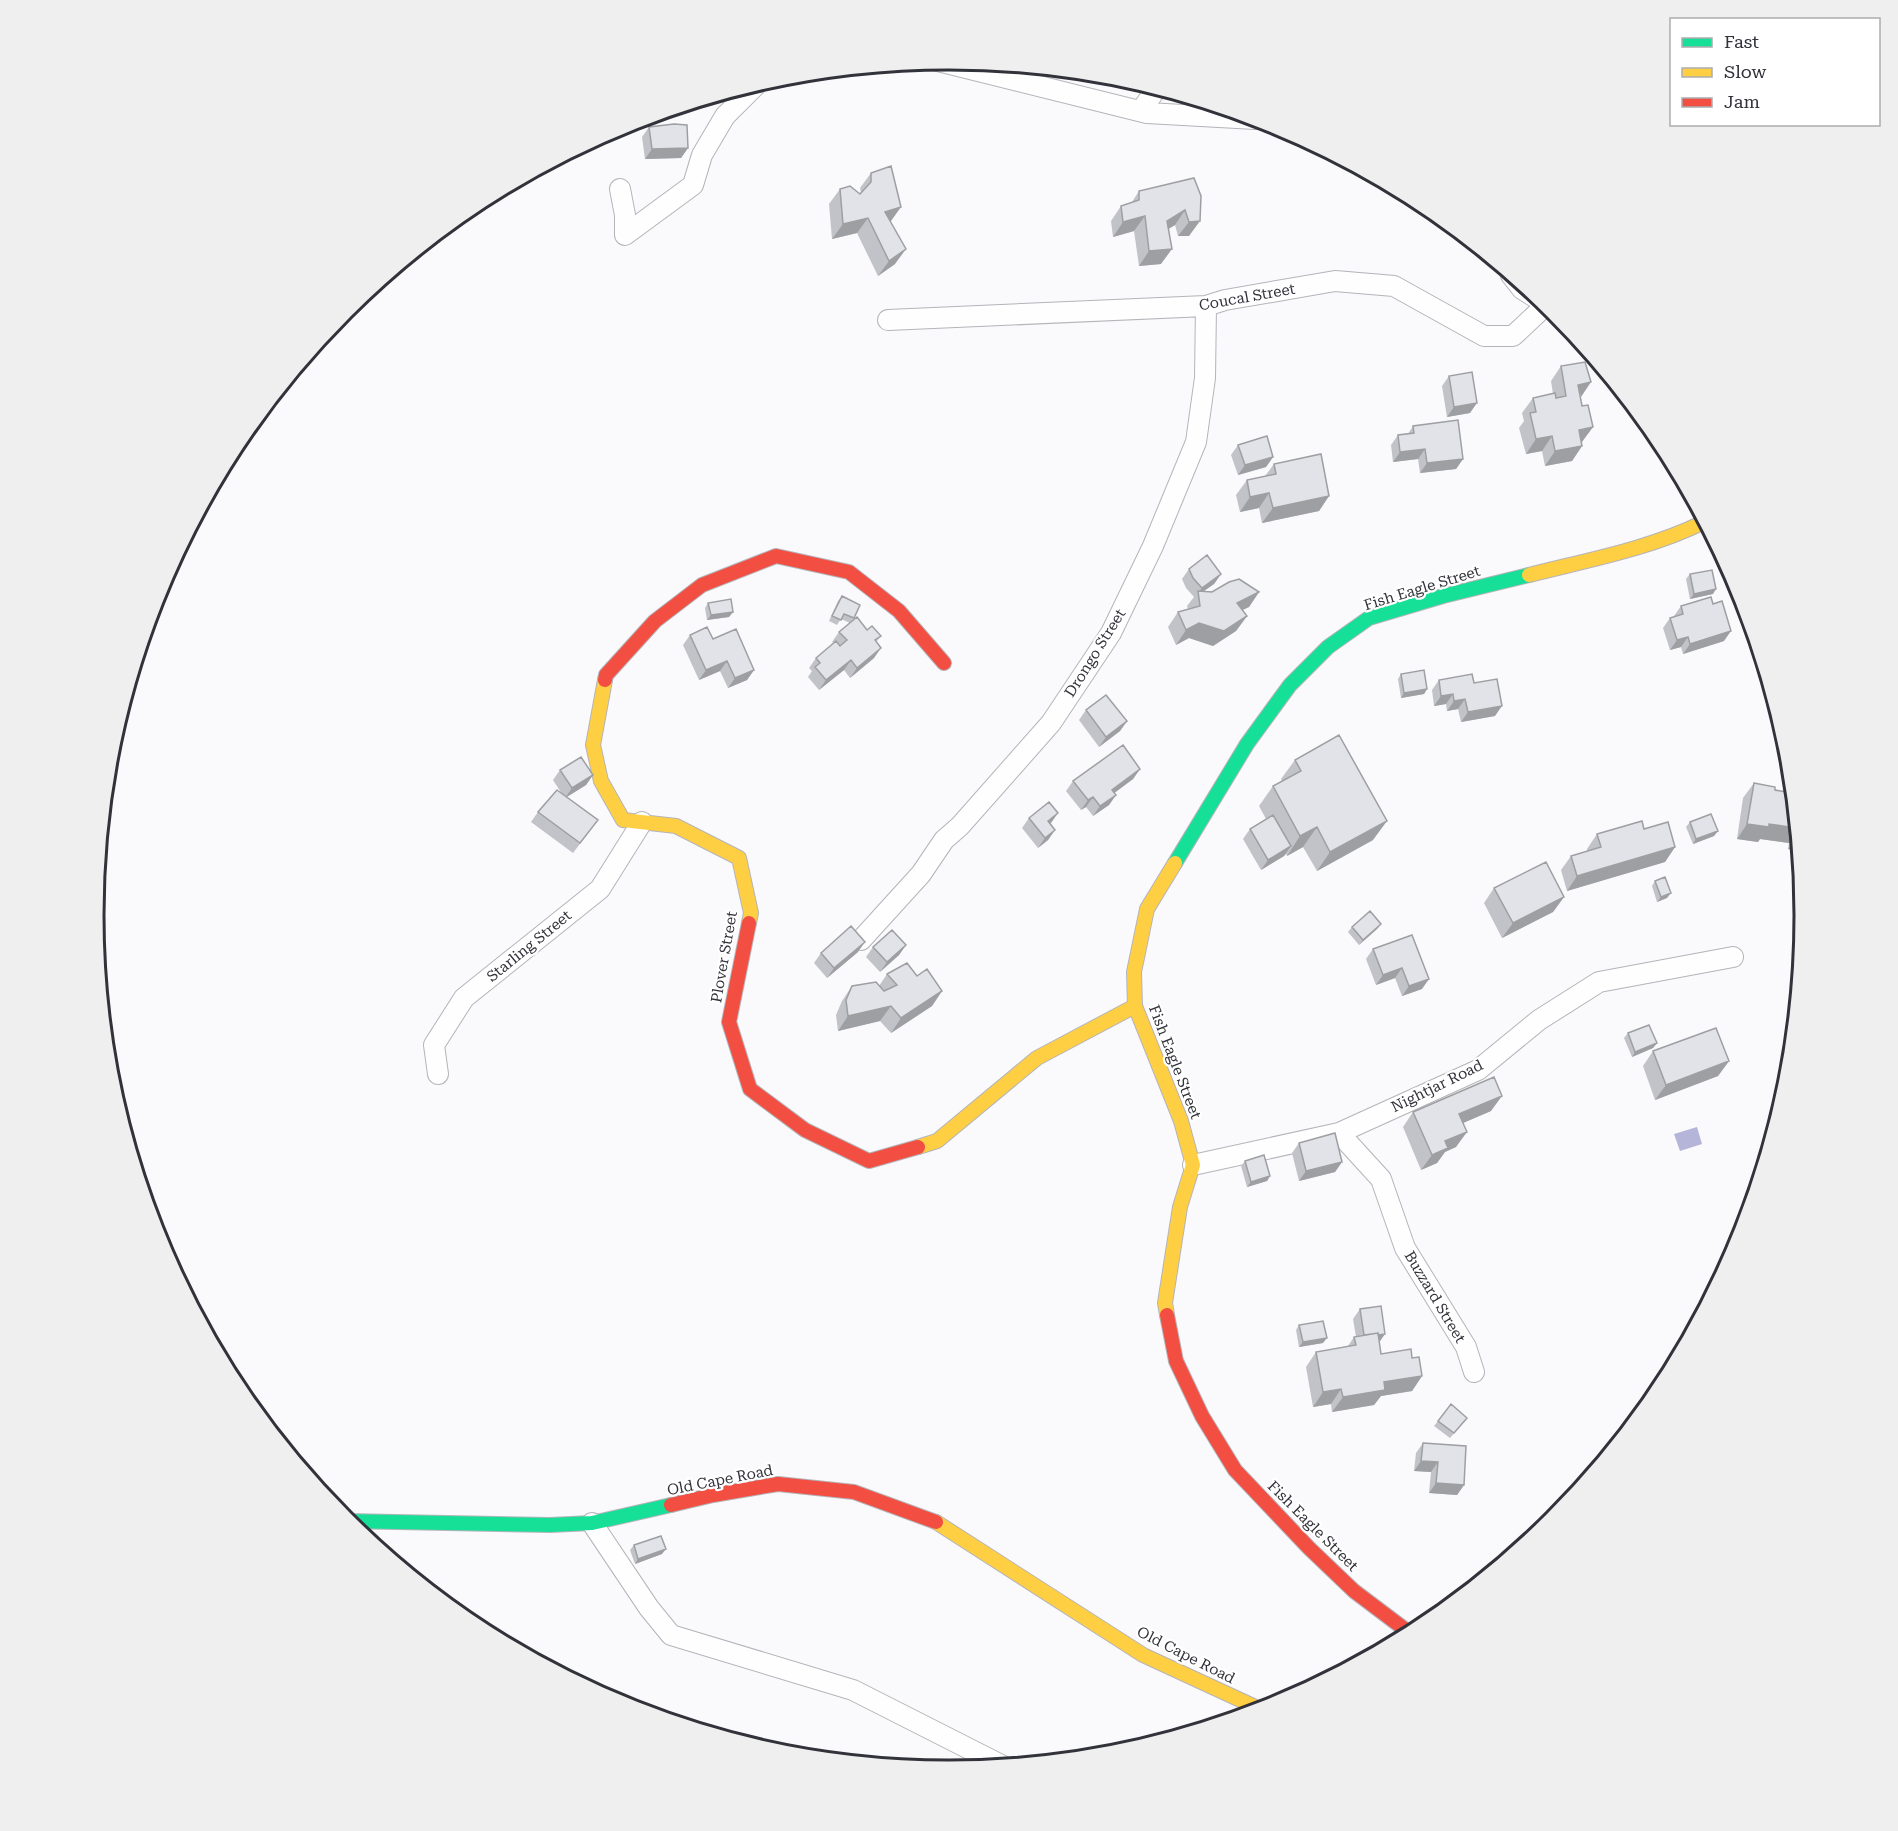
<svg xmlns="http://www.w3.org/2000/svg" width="1898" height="1831" font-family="'Roboto Serif',serif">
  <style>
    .water { fill: #b4b5d8 }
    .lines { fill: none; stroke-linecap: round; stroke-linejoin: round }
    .street-casing { stroke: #b4b4b9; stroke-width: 22 }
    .fast-casing { stroke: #b4b4b9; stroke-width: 16 }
    .slow-casing { stroke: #b4b4b9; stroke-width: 16 }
    .jam-casing { stroke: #b4b4b9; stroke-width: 16 }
    .street { stroke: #fefeff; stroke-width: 20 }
    .fast { stroke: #16e098; stroke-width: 14 }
    .slow { stroke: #ffcf43; stroke-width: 14 }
    .jam { stroke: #f24e42; stroke-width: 14 }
    .wall { fill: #c2c3c8 }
    .shaded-wall { fill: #9e9fa2 }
    .building { fill: #e2e3e8; stroke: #9e9fa2; stroke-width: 1.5 }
    .labels { text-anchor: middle; stroke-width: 4.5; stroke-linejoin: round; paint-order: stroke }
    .street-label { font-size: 15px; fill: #31323a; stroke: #fff }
    .rim { fill: none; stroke: #31323a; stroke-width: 3 }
  </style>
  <rect width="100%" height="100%" fill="#fafafd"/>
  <path class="water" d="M 1697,1127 L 1702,1144 L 1680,1151 L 1674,1134 Z"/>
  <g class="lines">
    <g class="street-casing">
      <path id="street" d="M 938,61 L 1147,113 L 1255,119
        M 1147,113 L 1145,105 L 1156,89
        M 620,189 L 625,215 L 625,235 L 693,185 L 702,155 L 725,116 L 757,84
        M 1511,275 L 1522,289 L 1547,305
        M 888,320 L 1206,306 L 1225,300 L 1335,281 L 1394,286 L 1484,336 L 1513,336 L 1546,305
        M 861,940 L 921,874 L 944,840 L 960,826 L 1051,723 L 1111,633 L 1153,546 L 1196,442 L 1205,378 L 1206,306
        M 438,1074 L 434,1045 L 464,998 L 600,889 L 642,822
        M 1339,1133 L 1381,1179 L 1405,1248 L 1466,1347 L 1474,1372
        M 1193,1165 L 1339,1133 L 1478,1070 L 1539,1020 L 1599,982 L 1733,957
        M 592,1523 L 649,1608 L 671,1635 L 853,1690 L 1003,1766"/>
    </g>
    <g class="fast-casing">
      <path id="fast" d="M 1175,863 L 1247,744 L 1290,685 L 1328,647 L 1369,618 L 1443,596 L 1529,575
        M 345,1521 L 550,1525 L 592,1523 L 671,1505"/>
    </g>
    <g class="slow-casing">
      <path id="slow" d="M 1529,575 C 1588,560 1649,549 1704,522
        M 605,680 L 593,745 L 601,781 L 623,820 L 676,826 L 739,858 L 751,913 L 749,923
        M 918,1147 L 937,1141 L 1037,1058 L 1135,1006
        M 1167,1315 L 1165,1303 L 1180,1207 L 1193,1165 L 1181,1121 L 1135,1006 L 1134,972 L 1147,909 L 1175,863
        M 936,1522 L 1143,1655 L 1262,1710"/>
    </g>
    <g class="jam-casing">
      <path id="jam" d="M 605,680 L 606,675 L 655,621 L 702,585 L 776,556 L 849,572 L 899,611 L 944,663
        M 749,923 L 729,1022 L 750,1089 L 805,1130 L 869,1161 L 918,1147
        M 1167,1315 L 1176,1361 L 1202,1416 L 1235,1470 L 1309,1548 L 1354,1591 L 1411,1634
        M 671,1505 L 713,1495 L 778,1484 L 854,1492 L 936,1522"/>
    </g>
    <use href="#street" class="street"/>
    <use href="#fast" class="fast"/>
    <use href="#slow" class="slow"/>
    <use href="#jam" class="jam"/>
  </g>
  <path class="wall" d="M 649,127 L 688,148 L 681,158 L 645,159 L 642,137 Z
    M 871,173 L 891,221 L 895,264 L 878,276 L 857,233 L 832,239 L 829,204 L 840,189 L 860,194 L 861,193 L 860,188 Z
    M 1194,178 L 1189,236 L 1178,236 L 1175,225 L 1168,229 L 1161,264 L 1139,266 L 1134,231 L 1113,237 L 1111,221 L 1121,206 L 1132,202 L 1139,191 Z
    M 1561,366 L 1580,397 L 1582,406 L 1593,427 L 1581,442 L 1582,446 L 1572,461 L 1545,466 L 1542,451 L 1526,454 L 1519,428 L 1524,421 L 1522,413 L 1533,398 L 1553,394 L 1551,381 Z
    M 1449,376 L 1470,413 L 1447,417 L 1442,386 Z
    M 1413,426 L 1463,459 L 1456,469 L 1420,473 L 1418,459 L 1393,462 L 1391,445 L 1398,435 L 1408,434 Z
    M 1238,445 L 1273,457 L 1266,467 L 1238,475 L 1231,455 Z
    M 1274,464 L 1329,496 L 1319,511 L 1262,523 L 1259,508 L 1240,512 L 1236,495 L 1247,480 L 1265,476 Z
    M 1189,569 L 1221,574 L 1214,584 L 1204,591 L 1259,592 L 1249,607 L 1242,610 L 1247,616 L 1236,631 L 1213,646 L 1189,638 L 1176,645 L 1168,627 L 1178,612 L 1188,609 L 1187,606 L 1194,597 L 1186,588 L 1182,579 Z
    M 1690,574 L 1713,594 L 1690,599 L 1686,579 Z
    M 842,596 L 854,618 L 852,621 L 867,630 L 881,636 L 876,642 L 874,658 L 850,678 L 844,670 L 819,690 L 808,677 L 812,671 L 809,668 L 816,658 L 834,643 L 832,642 L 839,632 L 850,623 L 841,619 L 837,625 L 829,621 L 838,601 Z
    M 708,603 L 733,612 L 729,617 L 707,620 L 705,608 Z
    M 1681,606 L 1724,641 L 1683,654 L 1681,647 L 1670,650 L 1663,628 L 1670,618 L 1674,617 L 1674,616 Z
    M 690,635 L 713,639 L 754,670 L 747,680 L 728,688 L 720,671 L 699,680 L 683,645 Z
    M 1401,674 L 1427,689 L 1424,694 L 1401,698 L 1398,679 Z
    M 1439,680 L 1474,683 L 1495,716 L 1461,722 L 1458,709 L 1447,711 L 1446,704 L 1434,706 L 1432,690 Z
    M 1086,710 L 1127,721 L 1120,731 L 1099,747 L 1079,720 Z
    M 1295,760 L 1373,840 L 1317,871 L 1303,847 L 1287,856 L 1286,854 L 1284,856 L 1261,870 L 1243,839 L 1250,829 L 1266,819 L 1259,806 L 1273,786 L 1282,781 L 1281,779 Z
    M 1140,769 L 1133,779 L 1114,793 L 1116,795 L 1109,805 L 1093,816 L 1086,807 L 1081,810 L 1066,791 L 1073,781 Z
    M 560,770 L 593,775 L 586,785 L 567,797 L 598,820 L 573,853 L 531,822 L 538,812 L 562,794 L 553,780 Z
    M 1754,783 L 1775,790 L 1792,793 L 1798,851 L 1788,849 L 1789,843 L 1760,839 L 1758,842 L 1737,839 L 1743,798 Z
    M 1029,818 L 1050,824 L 1055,830 L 1048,840 L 1038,848 L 1022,828 Z
    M 1690,822 L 1718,831 L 1714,836 L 1693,844 L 1686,827 Z
    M 1644,829 L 1675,847 L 1665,862 L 1567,891 L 1561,870 L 1571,856 L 1587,851 L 1587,849 L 1597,834 Z
    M 1655,881 L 1667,898 L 1657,902 L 1652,886 Z
    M 1494,888 L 1564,897 L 1553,912 L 1502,938 L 1484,903 Z
    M 1381,924 L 1377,929 L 1359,945 L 1348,932 L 1352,927 Z
    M 1412,935 L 1422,989 L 1402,996 L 1395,978 L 1376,985 L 1366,959 L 1373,949 Z
    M 906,945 L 899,955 L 880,972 L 866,957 L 873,947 Z
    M 858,952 L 827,978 L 814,963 L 821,953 Z
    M 887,974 L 917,976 L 942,991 L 932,1006 L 891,1033 L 880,1021 L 838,1031 L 836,1015 L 842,1001 L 852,986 L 879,986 Z
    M 1628,1033 L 1657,1043 L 1653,1048 L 1632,1057 L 1624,1038 Z
    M 1653,1051 L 1729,1061 L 1718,1076 L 1655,1100 L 1643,1066 Z
    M 1491,1111 L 1463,1123 L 1456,1147 L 1445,1152 L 1437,1163 L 1421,1170 L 1403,1127 L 1413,1112 Z
    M 1299,1143 L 1342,1162 L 1335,1172 L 1299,1181 L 1292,1153 Z
    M 1245,1161 L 1270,1176 L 1267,1181 L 1247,1187 L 1241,1166 Z
    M 1360,1309 L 1379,1342 L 1381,1354 L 1412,1358 L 1422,1376 L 1412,1391 L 1381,1396 L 1374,1405 L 1332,1412 L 1331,1404 L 1313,1407 L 1306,1367 L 1316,1352 L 1348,1346 L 1354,1337 L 1356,1337 L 1353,1319 Z
    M 1299,1325 L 1323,1343 L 1299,1347 L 1296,1330 Z
    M 1438,1421 L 1463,1423 L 1450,1438 L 1434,1426 Z
    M 1423,1443 L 1464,1485 L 1457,1495 L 1429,1493 L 1431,1472 L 1414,1471 L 1416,1453 Z
    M 634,1545 L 662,1554 L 635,1564 L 630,1550 Z"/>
  <path class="shaded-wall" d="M 688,148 L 681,158 L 645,159 L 652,149 Z
    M 901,207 L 891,221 L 875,227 L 885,212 Z
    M 1185,210 L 1175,225 L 1157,236 L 1167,221 Z
    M 1145,216 L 1134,231 L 1113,237 L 1123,222 Z
    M 868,218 L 857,233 L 832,239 L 843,224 Z
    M 1200,221 L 1189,236 L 1178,236 L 1189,222 Z
    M 906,249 L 895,264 L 878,276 L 889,261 Z
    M 1172,249 L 1161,264 L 1139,266 L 1149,251 Z
    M 1591,382 L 1581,397 L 1578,385 Z
    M 1477,403 L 1470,413 L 1447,417 L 1454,407 Z
    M 1593,427 L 1582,442 L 1569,445 L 1579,430 Z
    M 1552,436 L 1542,451 L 1526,454 L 1536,439 Z
    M 1582,446 L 1572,461 L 1545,466 L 1555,451 Z
    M 1425,449 L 1418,459 L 1393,462 L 1400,452 Z
    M 1273,457 L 1266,467 L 1238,475 L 1245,465 Z
    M 1463,459 L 1456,469 L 1420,473 L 1427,463 Z
    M 1269,493 L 1259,508 L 1240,512 L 1250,497 Z
    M 1329,496 L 1319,511 L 1262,523 L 1273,508 Z
    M 1221,574 L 1214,584 L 1198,595 L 1198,593 L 1202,588 Z
    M 1716,589 L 1713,594 L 1690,599 L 1694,594 Z
    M 1259,592 L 1249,607 L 1226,618 L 1237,603 Z
    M 733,612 L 729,617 L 707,620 L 711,615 Z
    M 1247,616 L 1236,631 L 1213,646 L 1189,638 L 1176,645 L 1186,630 L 1199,623 Z
    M 1731,631 L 1724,641 L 1683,654 L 1690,644 Z
    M 1688,637 L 1681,647 L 1670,650 L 1677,640 Z
    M 881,648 L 874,658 L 850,678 L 857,668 Z
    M 851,660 L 844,670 L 819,690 L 826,680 Z
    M 727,661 L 720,671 L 699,680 L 706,670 Z
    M 754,670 L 747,680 L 728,688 L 735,678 Z
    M 1427,689 L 1424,694 L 1401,698 L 1404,693 Z
    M 1453,694 L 1446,704 L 1434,706 L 1441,696 Z
    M 1465,699 L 1458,709 L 1447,711 L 1454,701 Z
    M 1502,706 L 1495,716 L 1461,722 L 1468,712 Z
    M 1127,721 L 1120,731 L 1099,747 L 1106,737 Z
    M 1140,769 L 1133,779 L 1105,800 L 1112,790 Z
    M 593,775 L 586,785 L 565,798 L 572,788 Z
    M 1116,795 L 1109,805 L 1093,816 L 1100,806 Z
    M 1093,797 L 1086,807 L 1081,810 L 1088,800 Z
    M 1058,813 L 1051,823 L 1041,831 L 1048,821 Z
    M 1387,821 L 1373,840 L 1317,871 L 1330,852 Z
    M 1747,824 L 1769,824 L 1796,828 L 1796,833 L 1789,843 L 1760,839 L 1758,842 L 1737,839 Z
    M 1317,827 L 1303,847 L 1287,856 L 1300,836 Z
    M 1055,830 L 1048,840 L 1038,848 L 1045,838 Z
    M 1718,831 L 1714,836 L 1693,844 L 1696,839 Z
    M 1797,837 L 1798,851 L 1788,849 Z
    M 1291,846 L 1284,856 L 1261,870 L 1268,860 Z
    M 1675,847 L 1665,862 L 1567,891 L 1577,876 Z
    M 1671,893 L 1667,898 L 1657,902 L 1661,897 Z
    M 1564,897 L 1553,912 L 1502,938 L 1513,923 Z
    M 1381,924 L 1377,929 L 1359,945 L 1363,940 Z
    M 865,942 L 858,952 L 827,978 L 834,968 Z
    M 906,945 L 899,955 L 880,972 L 887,962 Z
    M 1402,968 L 1395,978 L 1376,985 L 1383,975 Z
    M 1429,979 L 1422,989 L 1402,996 L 1409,986 Z
    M 942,991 L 932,1006 L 891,1033 L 901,1018 Z
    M 891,1006 L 880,1021 L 838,1031 L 848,1016 Z
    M 1657,1043 L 1653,1048 L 1632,1057 L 1635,1052 Z
    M 1729,1061 L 1718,1076 L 1655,1100 L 1666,1085 Z
    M 1502,1096 L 1491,1111 L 1449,1129 L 1459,1114 Z
    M 1467,1132 L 1456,1147 L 1445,1152 L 1437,1163 L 1421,1170 L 1432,1155 L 1445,1141 Z
    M 1342,1162 L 1335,1172 L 1299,1181 L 1306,1171 Z
    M 1270,1176 L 1267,1181 L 1247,1187 L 1251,1182 Z
    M 1385,1334 L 1378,1344 L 1365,1337 Z
    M 1327,1338 L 1323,1343 L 1299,1347 L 1303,1342 Z
    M 1422,1376 L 1412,1391 L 1381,1396 L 1374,1405 L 1332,1412 L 1343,1397 L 1384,1382 Z
    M 1341,1389 L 1331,1404 L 1313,1407 L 1323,1392 Z
    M 1421,1461 L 1438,1462 L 1431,1472 L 1414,1471 Z
    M 1436,1483 L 1464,1485 L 1457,1495 L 1429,1493 Z
    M 666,1549 L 662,1554 L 635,1564 L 638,1559 Z"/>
  <path class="building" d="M 674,124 L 687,125 L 688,148 L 652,149 L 649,127 Z
    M 891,166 L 901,207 L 885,212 L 906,249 L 889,261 L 868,218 L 843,224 L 840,189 L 850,186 L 860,194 L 871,182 L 871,173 Z
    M 1194,178 L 1201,196 L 1200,221 L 1189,222 L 1185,210 L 1167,221 L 1172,249 L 1149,251 L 1145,216 L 1123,222 L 1121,206 L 1139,200 L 1139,191 Z
    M 1585,362 L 1591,382 L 1578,385 L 1582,406 L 1588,405 L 1593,427 L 1579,430 L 1582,446 L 1555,451 L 1552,436 L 1536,439 L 1530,413 L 1536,412 L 1533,398 L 1555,393 L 1556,398 L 1566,396 L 1561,366 Z
    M 1472,372 L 1477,403 L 1454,407 L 1449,376 Z
    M 1458,420 L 1463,459 L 1427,463 L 1425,449 L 1400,452 L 1398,435 L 1414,433 L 1413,426 Z
    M 1267,436 L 1273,457 L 1245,465 L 1238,445 Z
    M 1321,454 L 1329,496 L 1273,508 L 1269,493 L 1250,497 L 1247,480 L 1276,474 L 1274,464 Z
    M 1207,555 L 1221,574 L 1202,588 L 1193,578 L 1189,569 Z
    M 1712,570 L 1716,589 L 1694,594 L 1690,574 Z
    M 1239,579 L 1259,592 L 1237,603 L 1247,616 L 1224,631 L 1199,623 L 1186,630 L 1178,612 L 1200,606 L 1198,591 L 1212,592 L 1229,582 Z
    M 842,596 L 860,605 L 854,618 L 844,614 L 841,620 L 832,616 Z
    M 1711,597 L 1713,604 L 1722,601 L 1731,631 L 1690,644 L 1688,637 L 1677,640 L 1670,618 L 1683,614 L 1681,606 Z
    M 731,599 L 733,612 L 711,615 L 708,603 Z
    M 857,617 L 867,630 L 872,626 L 881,636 L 875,640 L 881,648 L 857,668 L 851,660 L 826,680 L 815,667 L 820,663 L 816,658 L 836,641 L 840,646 L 847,640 L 839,632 Z
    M 707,627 L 713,639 L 736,629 L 754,670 L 735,678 L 727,661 L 706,670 L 690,635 Z
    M 1424,670 L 1427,689 L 1404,693 L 1401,674 Z
    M 1472,674 L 1474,683 L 1497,679 L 1502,706 L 1468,712 L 1465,699 L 1454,701 L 1453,694 L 1441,696 L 1439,680 Z
    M 1106,695 L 1127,721 L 1106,737 L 1086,710 Z
    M 1339,735 L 1387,821 L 1330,852 L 1317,827 L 1300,836 L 1273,786 L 1301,771 L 1295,760 Z
    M 1123,745 L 1140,769 L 1112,790 L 1116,795 L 1100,806 L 1093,797 L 1088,800 L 1073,781 Z
    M 581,757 L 593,775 L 572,788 L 560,770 Z
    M 1754,783 L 1775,787 L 1775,790 L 1792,793 L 1796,828 L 1769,824 L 1769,827 L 1747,824 Z
    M 557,790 L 598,820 L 580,843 L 538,812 Z
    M 1049,802 L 1058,813 L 1048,821 L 1055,830 L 1045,838 L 1029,818 Z
    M 1711,814 L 1718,831 L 1696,839 L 1690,822 Z
    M 1273,815 L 1291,846 L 1268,860 L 1250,829 Z
    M 1642,821 L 1644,829 L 1668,822 L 1675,847 L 1577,876 L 1571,856 L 1601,847 L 1597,834 Z
    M 1546,862 L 1564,897 L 1513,923 L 1494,888 Z
    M 1665,877 L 1671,893 L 1661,897 L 1655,881 Z
    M 1370,911 L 1381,924 L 1363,940 L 1352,927 Z
    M 851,926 L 865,942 L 834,968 L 821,953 Z
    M 892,930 L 906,945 L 887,962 L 873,947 Z
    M 1412,935 L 1429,979 L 1409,986 L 1402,968 L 1383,975 L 1373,949 Z
    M 907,963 L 917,976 L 927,969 L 942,991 L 901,1018 L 891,1006 L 848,1016 L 846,1000 L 852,986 L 876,982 L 884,991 L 897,985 L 887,974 Z
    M 1649,1025 L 1657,1043 L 1635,1052 L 1628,1033 Z
    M 1716,1028 L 1729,1061 L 1666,1085 L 1653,1051 Z
    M 1494,1077 L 1502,1096 L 1459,1114 L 1467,1132 L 1445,1141 L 1448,1148 L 1432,1155 L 1413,1112 Z
    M 1335,1133 L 1342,1162 L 1306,1171 L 1299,1143 Z
    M 1264,1155 L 1270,1176 L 1251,1182 L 1245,1161 Z
    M 1381,1306 L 1385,1334 L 1378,1335 L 1378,1333 L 1364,1335 L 1360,1309 Z
    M 1323,1321 L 1327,1338 L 1303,1342 L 1299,1325 Z
    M 1378,1333 L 1381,1354 L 1411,1349 L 1412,1358 L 1419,1357 L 1422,1376 L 1384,1382 L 1385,1390 L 1343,1397 L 1341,1389 L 1323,1392 L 1316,1352 L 1356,1345 L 1354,1337 Z
    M 1451,1404 L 1467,1418 L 1454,1433 L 1438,1421 Z
    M 1423,1443 L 1466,1446 L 1464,1485 L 1436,1483 L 1438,1462 L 1421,1461 Z
    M 661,1536 L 666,1549 L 638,1559 L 634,1545 Z"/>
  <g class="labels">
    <g class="street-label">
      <text transform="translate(1247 297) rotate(-10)" y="5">Coucal Street</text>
      <text transform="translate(1422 588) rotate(-17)" y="5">Fish Eagle Street</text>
      <text transform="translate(1095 653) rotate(-58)" y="5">Drongo Street</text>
      <text transform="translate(529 946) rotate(-39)" y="5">Starling Street</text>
      <text transform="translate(724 957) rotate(-80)" y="5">Plover Street</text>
      <text transform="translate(1175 1062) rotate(69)" y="5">Fish Eagle Street</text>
      <text transform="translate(1437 1086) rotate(-26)" y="5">Nightjar Road</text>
      <text transform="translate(1435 1297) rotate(59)" y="5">Buzzard Street</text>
      <text transform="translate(720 1480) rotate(-11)" y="5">Old Cape Road</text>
      <text transform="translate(1313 1526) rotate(45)" y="5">Fish Eagle Street</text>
      <text transform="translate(1186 1655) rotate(27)" y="5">Old Cape Road</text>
    </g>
  </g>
  <path d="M0 0H1898V1831H0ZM104 915a845 845 0 1 1 1690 0a845 845 0 1 1-1690 0Z" fill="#efefef" fill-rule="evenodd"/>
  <path class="rim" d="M104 915a845 845 0 1 1 1690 0a845 845 0 1 1-1690 0Z"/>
  <rect x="1670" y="18" width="210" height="108" fill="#ffffff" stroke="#adadb0" stroke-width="1.5"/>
  <rect x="1682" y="38" width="30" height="9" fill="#16e098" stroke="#adadb0" stroke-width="1.5"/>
  <text x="1724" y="48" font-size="18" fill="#31323a">Fast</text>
  <rect x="1682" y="68" width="30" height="9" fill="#ffcf43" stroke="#adadb0" stroke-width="1.5"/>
  <text x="1724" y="78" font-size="18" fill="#31323a">Slow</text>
  <rect x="1682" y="98" width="30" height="9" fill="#f24e42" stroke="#adadb0" stroke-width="1.5"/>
  <text x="1724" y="108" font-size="18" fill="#31323a">Jam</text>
</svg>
